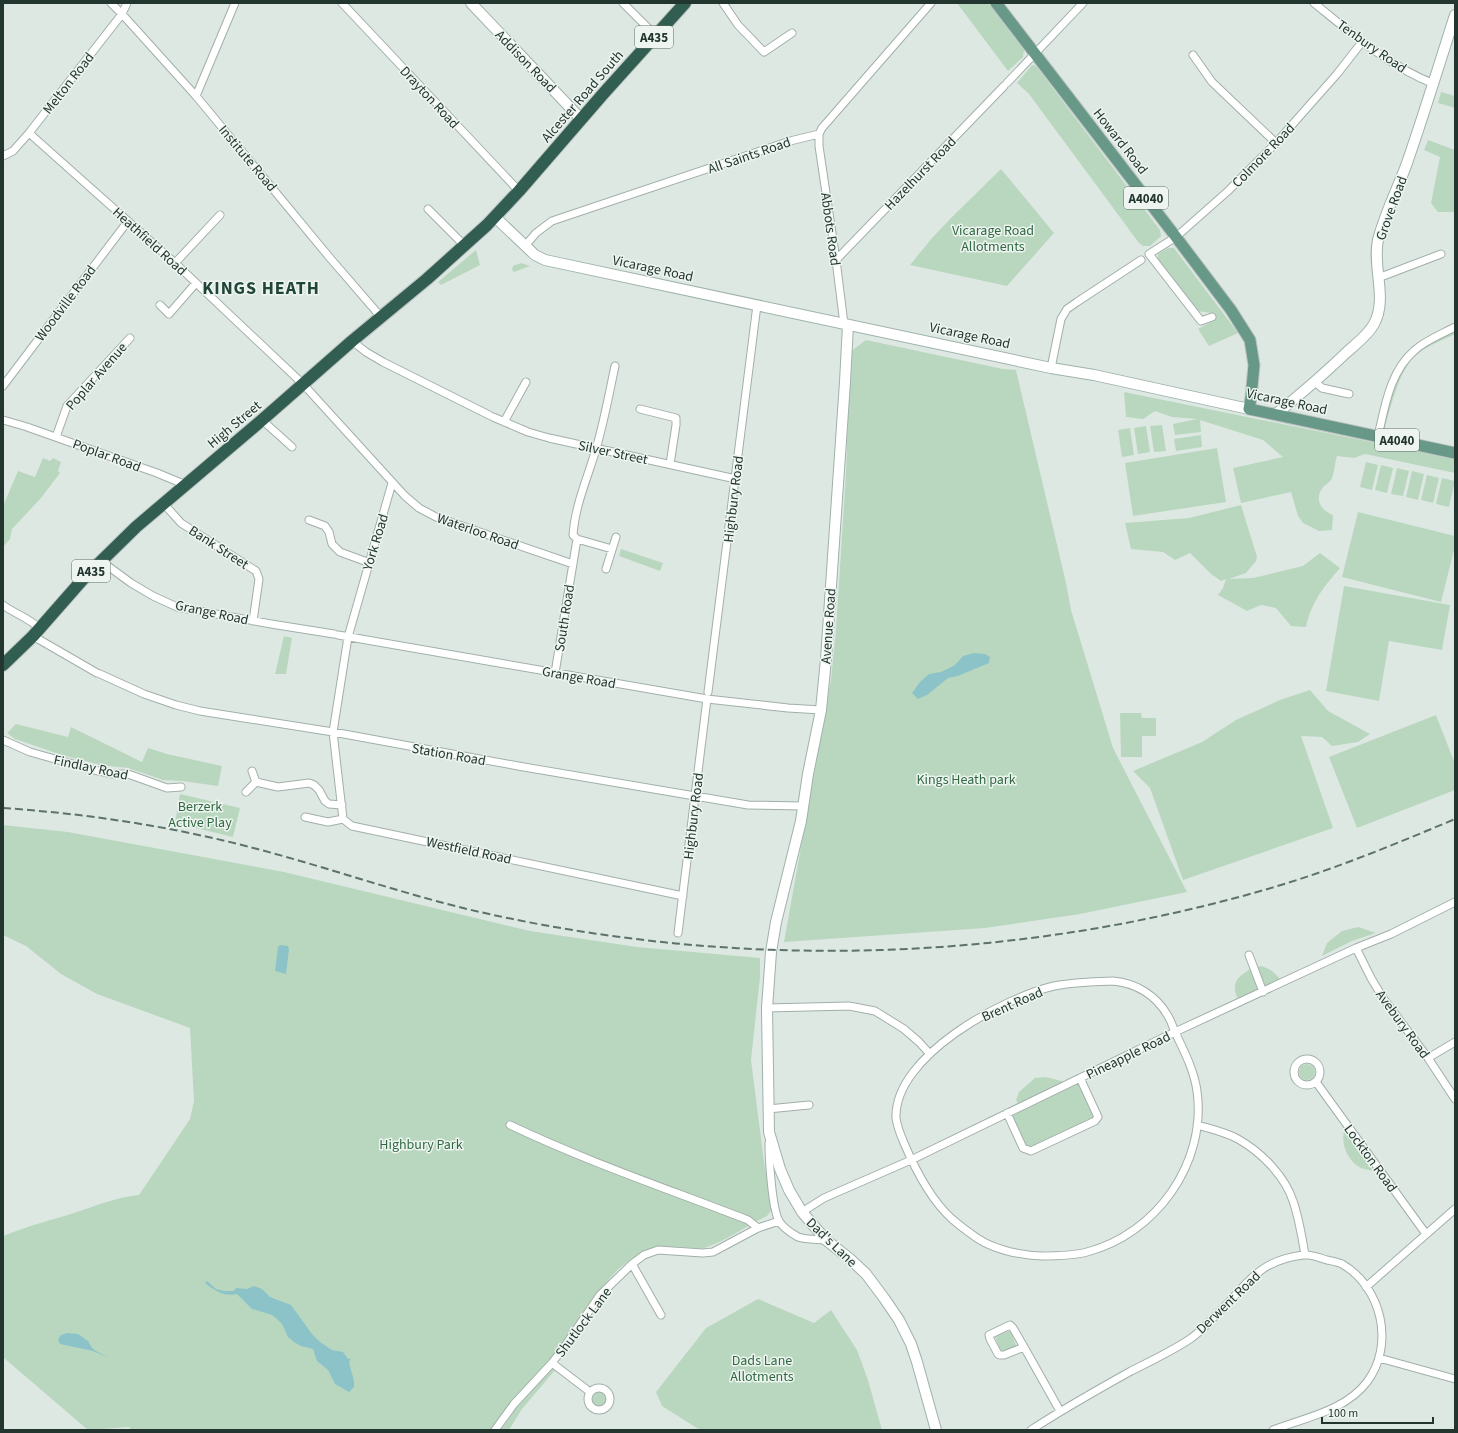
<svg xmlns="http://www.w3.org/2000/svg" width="1458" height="1433" font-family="'Source Sans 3',sans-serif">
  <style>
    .green { fill: #b9d7bf }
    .water { fill: #8cc3c8 }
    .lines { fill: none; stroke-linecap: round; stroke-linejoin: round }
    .street-casing { stroke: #a2afa9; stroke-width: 9 }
    .secondary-casing { stroke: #9fb2aa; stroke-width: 12 }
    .primary-casing { stroke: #bdc3c1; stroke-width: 13 }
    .highway-casing { stroke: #bdc3c1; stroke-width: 14 }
    .street { stroke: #fff; stroke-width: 7 }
    .secondary { stroke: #fff; stroke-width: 10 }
    .primary { stroke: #689988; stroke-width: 11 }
    .highway { stroke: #315e51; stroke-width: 12 }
    .rail { stroke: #5c726a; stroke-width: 2; stroke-dasharray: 8 4; stroke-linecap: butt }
    .labels { text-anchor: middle; stroke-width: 3; stroke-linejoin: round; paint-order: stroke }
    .shield { fill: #eef5f1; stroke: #5f6f69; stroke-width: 1 }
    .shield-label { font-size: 13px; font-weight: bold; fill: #22362f }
    .street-label { font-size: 14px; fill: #22362f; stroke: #eef5f1 }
    .park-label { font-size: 14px; fill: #316842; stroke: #eef5f1 }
    .district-label { font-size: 18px; font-weight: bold; letter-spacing: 1px; fill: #204539; stroke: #eef5f1 }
  </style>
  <rect width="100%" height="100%" fill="#dee8e3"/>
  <path class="green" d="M 957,3 L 988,3 L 1024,50 L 1023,57 L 1008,71 Z
    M 1032,65 L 1036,66 L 1160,230 L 1161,236 L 1150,246 L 1143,246 L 1139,243 L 1029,94 L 1017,83 Z
    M 1441,92 L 1455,96 L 1455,108 L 1438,103 Z
    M 1428,140 L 1455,150 L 1455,212 L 1438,212 L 1431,203 L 1440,157 L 1424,150 Z
    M 1001,169 L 1054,233 L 1007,286 L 910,265 L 932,238 L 951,218 Z
    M 1168,248 L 1174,248 L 1238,333 L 1209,346 L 1198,329 L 1215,320 L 1212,313 L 1196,311 L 1158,261 L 1158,254 Z
    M 476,250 L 480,265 L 441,285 L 438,282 Z
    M 521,263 L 530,266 L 514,272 L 512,270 L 513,266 Z
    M 1455,331 L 1455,334 C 1442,341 1425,346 1414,357 C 1399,371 1389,412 1384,432 L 1381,432 C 1388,409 1394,376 1410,358 C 1421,345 1440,338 1455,331 Z
    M 866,340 L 1003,369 L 1016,370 L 1066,583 L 1071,610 L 1113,748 L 1187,892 L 1080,914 L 985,928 L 784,942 L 831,679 L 836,630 L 846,473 L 850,352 Z
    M 1124,392 L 1455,459 L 1455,473 L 1365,454 L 1354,458 L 1337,456 C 1335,462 1334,475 1331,480 C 1329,483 1324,485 1322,489 C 1314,500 1322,511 1333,515 L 1332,530 L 1319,531 L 1303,523 L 1298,516 L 1291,492 L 1241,503 L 1233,468 L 1283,457 L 1263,440 L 1200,420 L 1201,432 L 1175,435 L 1173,424 L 1197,419 L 1172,417 L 1155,411 L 1143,419 L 1126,417 Z
    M 1162,425 L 1166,451 L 1154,452 L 1150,426 Z
    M 1146,426 L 1150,452 L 1138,454 L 1134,428 Z
    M 1130,428 L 1134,455 L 1122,457 L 1118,430 Z
    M 1201,435 L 1202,447 L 1176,451 L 1174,439 Z
    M 1217,448 L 1226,502 L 1133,516 L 1125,463 Z
    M 43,458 L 50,461 L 53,458 L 61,462 L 58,471 L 60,473 L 41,498 L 12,529 L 10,539 L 3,547 L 3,506 L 18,471 L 35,477 Z
    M 1366,462 L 1378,465 L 1372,490 L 1360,487 Z
    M 1381,465 L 1393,468 L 1387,493 L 1375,490 Z
    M 1397,468 L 1409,471 L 1403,496 L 1391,494 Z
    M 1412,471 L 1424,474 L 1418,500 L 1406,497 Z
    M 1427,475 L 1439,478 L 1433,503 L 1421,500 Z
    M 1442,478 L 1455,481 L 1449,507 L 1436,504 Z
    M 1241,505 L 1257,557 L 1256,561 L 1246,573 L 1229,579 L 1253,578 L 1303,566 L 1320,553 L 1340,568 C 1323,588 1312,601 1306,627 L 1291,626 L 1276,608 L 1261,605 L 1247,611 L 1218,595 L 1223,588 L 1226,579 L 1221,581 L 1211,574 L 1190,553 L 1175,560 L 1163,552 L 1131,549 L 1125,523 L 1189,518 Z
    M 1358,512 L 1455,536 L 1455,546 L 1441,602 L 1342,577 Z
    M 621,549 L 663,563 L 660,571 L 619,556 Z
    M 1344,586 L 1450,605 L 1442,650 L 1389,641 L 1379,701 L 1326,691 Z
    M 284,636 L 292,638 L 286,674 L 275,674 Z
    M 1310,690 L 1328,711 L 1370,734 L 1358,742 L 1332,746 L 1322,737 L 1301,736 L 1333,828 L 1183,880 L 1150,788 L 1133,771 L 1202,742 L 1236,720 L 1280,700 Z
    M 1120,713 L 1141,713 L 1142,718 L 1156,718 L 1156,736 L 1142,736 L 1142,757 L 1121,757 Z
    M 1436,715 L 1455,764 L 1455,790 L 1357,828 L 1329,757 Z
    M 16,724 L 68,737 L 71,727 L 142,762 L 148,748 L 167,754 L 222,766 L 218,786 L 182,781 L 163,780 L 128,768 L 100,765 L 62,755 L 15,739 L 7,733 Z
    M 180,794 L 240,808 L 233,837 L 175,823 Z
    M 3,825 L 68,832 L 284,872 L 530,931 L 637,947 L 760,958 L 760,977 L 751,1060 L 764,1162 L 772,1209 L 767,1216 C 748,1225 727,1240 707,1247 C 701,1250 690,1247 683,1247 C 650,1245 632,1254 610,1278 L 549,1360 L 510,1403 L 492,1430 L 132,1430 L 129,1427 L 88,1430 L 4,1358 L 3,1354 L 3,1236 C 27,1226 52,1220 77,1212 C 98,1205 117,1197 139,1195 L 190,1119 L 194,1101 L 190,1028 L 97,994 L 61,974 L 26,946 L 3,935 Z
    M 1358,927 L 1376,933 L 1352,941 L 1322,956 L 1327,943 L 1342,931 Z
    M 1261,966 C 1271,969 1276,973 1282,982 L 1264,990 L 1255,967 Z
    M 1252,968 L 1261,991 L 1239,1002 C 1230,983 1236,978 1252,968 Z
    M1299 1072a8 8 0 1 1 16 0a8 8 0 1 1-16 0Z
    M 1046,1077 L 1069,1083 L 1019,1105 L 1016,1100 L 1019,1092 L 1035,1078 Z
    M 1080,1080 L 1096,1118 L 1031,1150 L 1024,1146 L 1009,1114 Z
    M 1344,1131 L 1373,1171 C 1369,1170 1364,1169 1361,1168 C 1347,1161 1341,1144 1344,1131 Z
    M 758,1299 L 814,1323 L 831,1310 L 857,1350 L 868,1380 L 882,1430 L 700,1430 L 662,1406 L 656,1392 L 706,1328 Z
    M 1006,1330 L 1011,1332 L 1016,1345 L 1015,1347 L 1002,1351 L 1000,1350 L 995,1337 Z
    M 553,1367 L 555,1370 L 522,1409 L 509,1430 L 501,1430 L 516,1408 Z
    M592 1399a7 7 0 1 1 14 0a7 7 0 1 1-14 0Z"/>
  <path class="water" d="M 974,653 L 985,654 L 990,657 L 989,663 L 958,676 L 948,678 L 927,695 L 918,699 L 912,693 L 920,682 L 929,674 L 941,672 L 955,665 L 963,656 Z
    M 280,945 L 288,946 L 289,949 L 286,974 L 275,971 L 278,947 Z
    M 207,1281 L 216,1289 L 224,1291 L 234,1291 L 236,1288 L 247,1289 L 254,1286 L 262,1289 L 270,1297 L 291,1305 L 312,1334 L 320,1342 L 332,1350 L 343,1352 L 348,1359 L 350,1359 L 351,1360 L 349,1361 C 350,1371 355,1377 354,1387 L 349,1392 L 335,1384 L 328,1370 L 317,1361 L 313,1349 L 301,1346 L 294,1342 L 288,1337 L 282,1324 L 277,1319 L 272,1315 L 252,1309 L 237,1294 C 224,1297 215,1291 205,1283 Z
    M 67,1333 L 78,1334 L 88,1341 L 92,1348 L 96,1351 L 109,1358 L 93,1351 L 60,1344 L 58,1340 L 61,1335 Z"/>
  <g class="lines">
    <g class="street-casing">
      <path id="street" d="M 111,3 L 122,14 L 196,96 L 330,258 L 381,317
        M 342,3 L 519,191
        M 623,3 L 655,35
        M 723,3 L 738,25 L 764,52 L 792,33
        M 1314,3 C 1351,33 1389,66 1434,84
        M 1193,55 L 1212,82 L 1276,143
        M 1007,83 L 1083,3
        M 196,96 L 235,3
        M 29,133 L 175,263 L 303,384 L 405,496 L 419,508 L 436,517 L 573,564
        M 3,156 L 13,151 L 29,133 L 122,14 L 127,3
        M 428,209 L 465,246
        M 525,246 L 536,233 L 552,221 L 790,141 L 819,134
        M 836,260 L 1004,86
        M 175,263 L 220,215
        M 1378,278 L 1441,254
        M 160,305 L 169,314 L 196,283
        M 1212,317 L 1201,321 L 1149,254 L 1176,237 L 1228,191 L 1276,143 L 1337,74 L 1362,42
        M 844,324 L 836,260 L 819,146 L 819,134 L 822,128 L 931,3
        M 352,341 L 366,352 L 383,362 L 489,415
        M 1051,368 L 1061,319 L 1067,309 L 1077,302 L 1141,260
        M 1315,382 L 1322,388 L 1349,394
        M 3,386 L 128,221
        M 640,409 L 676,418 L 676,425 L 670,464
        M 493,417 L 528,432 L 549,438 L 736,479
        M 3,420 L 24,426
        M 262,420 L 292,447
        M 504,422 L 526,382
        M 27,427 L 157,473 L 186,485
        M 1378,436 C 1385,406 1390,371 1415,350 C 1426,340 1442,334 1455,327
        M 56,437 L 67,406 L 130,338
        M 392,483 L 348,637 L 333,732 L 343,819 L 352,826 L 683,896
        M 164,504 L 181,523 L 256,571 L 259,579 L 253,621
        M 309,520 L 325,526 L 329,532 L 332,544 L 340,552 L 370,563
        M 612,549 L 577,539 L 573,535 C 575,505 588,477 596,449 C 604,422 609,394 615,366
        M 101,561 L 131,583 L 153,596 L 177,607 L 271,624 L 334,634
        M 606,569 L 616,537
        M 3,605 C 15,614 29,618 39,628
        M 338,635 L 707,699 L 788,708 L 821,710
        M 33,636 L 97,673
        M 555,673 L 577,539
        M 100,674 L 144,694 L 176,705 L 200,711 L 333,732 L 518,766 L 748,805 L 804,806
        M 708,692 L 757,305
        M 3,740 L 30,752 L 94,770 L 113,774 L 128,774 L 167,788 L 181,787
        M 256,782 L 278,787 L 309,783 L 314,785 L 319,790 L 325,801 L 329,804 L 342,805
        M 246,792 L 256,782 L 252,771
        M 305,817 L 328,822 L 343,819
        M 678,933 L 707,699
        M 1356,948 L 1371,978 L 1383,998 L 1428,1058 L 1455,1099
        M 1249,955 L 1263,992
        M 1113,981 C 1136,983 1156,995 1168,1016 C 1171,1021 1173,1027 1175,1032 C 1184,1051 1194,1070 1197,1091 C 1207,1163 1156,1234 1087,1252 C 1072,1256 1057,1256 1042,1256 C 1018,1255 989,1249 970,1233 C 964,1229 958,1224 952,1219 C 931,1200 915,1169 904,1143 C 901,1136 897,1126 896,1118 C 894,1056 1003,998 1054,986 C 1074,982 1093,982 1113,981 Z
        M 767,1008 L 849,1006 L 875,1011 L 904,1029 L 919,1042 L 930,1054
        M 1428,1058 L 1455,1042
        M1294 1072a13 13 0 1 1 26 0a13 13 0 1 1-26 0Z
        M 1316,1082 L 1426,1234
        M 768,1109 L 809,1105
        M 1007,1113 L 1023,1148 L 1031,1151 L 1095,1121 L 1098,1117 L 1080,1078
        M 510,1125 C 588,1162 668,1189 748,1220 L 758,1228
        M 1197,1125 C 1211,1129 1225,1132 1238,1139 C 1261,1152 1285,1176 1293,1201 C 1299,1218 1302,1237 1305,1255
        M 769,1143 C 769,1160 772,1208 779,1221 C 783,1228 791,1233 798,1237 C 807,1240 817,1239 826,1240
        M 802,1212 L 824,1198 L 911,1160 L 1175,1032 L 1356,948 L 1391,934 L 1455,902
        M 632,1264 L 661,1315
        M 1366,1287 L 1455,1209
        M 1024,1347 L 1013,1328 L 1010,1325 L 989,1335 L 990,1339 L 998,1354 L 1000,1355 L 1004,1355 L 1024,1347 L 1060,1411
        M 1379,1358 L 1455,1379
        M 552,1363 L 590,1392
        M588 1399a11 11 0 1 1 22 0a11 11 0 1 1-22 0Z
        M 495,1430 L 514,1404 L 552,1363 L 567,1343 L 600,1295 L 632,1264 L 644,1255 L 658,1250 L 703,1253 L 713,1252 L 758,1228 L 779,1221
        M 1031,1430 C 1063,1409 1097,1390 1131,1371 C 1151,1361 1172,1351 1190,1339 C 1199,1333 1206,1325 1213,1318 C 1245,1289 1254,1261 1303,1255 C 1311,1254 1320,1258 1327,1260 C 1332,1261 1338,1262 1342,1264 C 1382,1287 1395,1345 1367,1382 C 1345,1411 1304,1418 1273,1430"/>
    </g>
    <g class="secondary-casing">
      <path id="secondary" d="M 471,3 L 581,119
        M 495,217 L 535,255 L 545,260 L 1051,368 L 1094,375 L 1249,409
        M 848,325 L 845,382 L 826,659 L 821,710 L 808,774 L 801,821 L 776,922 L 771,952 L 767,1008 L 769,1132 L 780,1169 L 789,1190 L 802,1212 L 826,1240 L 850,1259 L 866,1274 L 884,1298 L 899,1320 L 911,1344 L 917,1362 L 936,1430
        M 1276,414 C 1301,394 1324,374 1347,352 C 1357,343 1368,335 1374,324 C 1388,298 1372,267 1378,240 C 1385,213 1398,188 1407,163 C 1424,114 1439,65 1455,15"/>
    </g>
    <g class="primary-casing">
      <path id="primary" d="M 996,3 L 1176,237 L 1231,310 L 1250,340 L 1254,365 L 1251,398 L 1249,409 L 1455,453"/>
    </g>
    <g class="highway-casing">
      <path id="highway" d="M 3,665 L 33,636 L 84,578 L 136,527 L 262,420 L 352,341 L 427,279 L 487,225 L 519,191 L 603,94 L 685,3"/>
    </g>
    <use href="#street" class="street"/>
    <use href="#secondary" class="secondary"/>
    <use href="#primary" class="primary"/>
    <use href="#highway" class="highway"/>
    <path class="rail" d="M 3,808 C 90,814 176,827 261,850 C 340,871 417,899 498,916 C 756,971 1028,961 1281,885 C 1340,867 1398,843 1455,819"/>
  </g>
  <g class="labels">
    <g class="shield">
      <rect x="635" y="26" width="38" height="22" rx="3"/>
      <rect x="1124" y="187" width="44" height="22" rx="3"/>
      <rect x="1375" y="429" width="44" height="22" rx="3"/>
      <rect x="72" y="560" width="38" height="22" rx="3"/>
    </g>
    <g class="shield-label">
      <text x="654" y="42">A435</text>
      <text x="1146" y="203">A4040</text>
      <text x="1397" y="445">A4040</text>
      <text x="91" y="576">A435</text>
    </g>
    <g class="street-label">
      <text transform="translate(1372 46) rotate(35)" y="5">Tenbury Road</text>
      <text transform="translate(526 61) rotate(46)" y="5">Addison Road</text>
      <text transform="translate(68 83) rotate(-52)" y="5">Melton Road</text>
      <text transform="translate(582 96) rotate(-49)" y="5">Alcester Road South</text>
      <text transform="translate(430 97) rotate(47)" y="5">Drayton Road</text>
      <text transform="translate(1121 141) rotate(52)" y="5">Howard Road</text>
      <text transform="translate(749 155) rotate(-19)" y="5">All Saints Road</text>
      <text transform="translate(1263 155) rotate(-46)" y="5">Colmore Road</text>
      <text transform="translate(248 158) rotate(50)" y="5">Institute Road</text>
      <text transform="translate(920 173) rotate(-46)" y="5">Hazelhurst Road</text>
      <text transform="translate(1391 208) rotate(-70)" y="5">Grove Road</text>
      <text transform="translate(831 229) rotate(82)" y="5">Abbots Road</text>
      <text transform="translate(150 241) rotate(42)" y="5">Heathfield Road</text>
      <text transform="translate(653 268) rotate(12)" y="5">Vicarage Road</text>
      <text transform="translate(65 303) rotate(-53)" y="5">Woodville Road</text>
      <text transform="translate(970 335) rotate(12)" y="5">Vicarage Road</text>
      <text transform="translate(96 376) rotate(-49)" y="5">Poplar Avenue</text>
      <text transform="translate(1287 401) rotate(12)" y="5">Vicarage Road</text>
      <text transform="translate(234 424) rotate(-40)" y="5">High Street</text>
      <text transform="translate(613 452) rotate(12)" y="5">Silver Street</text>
      <text transform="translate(107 455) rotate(20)" y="5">Poplar Road</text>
      <text transform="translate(733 499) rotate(-83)" y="5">Highbury Road</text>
      <text transform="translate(478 531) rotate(19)" y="5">Waterloo Road</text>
      <text transform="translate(375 542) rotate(-73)" y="5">York Road</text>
      <text transform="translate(219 547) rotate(33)" y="5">Bank Street</text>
      <text transform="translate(212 612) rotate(12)" y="5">Grange Road</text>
      <text transform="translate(564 618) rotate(-81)" y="5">South Road</text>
      <text transform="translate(828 626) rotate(-86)" y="5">Avenue Road</text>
      <text transform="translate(579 677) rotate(10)" y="5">Grange Road</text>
      <text transform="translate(449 754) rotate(10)" y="5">Station Road</text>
      <text transform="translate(91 767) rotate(12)" y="5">Findlay Road</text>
      <text transform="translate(693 816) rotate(-83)" y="5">Highbury Road</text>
      <text transform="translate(469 850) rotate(12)" y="5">Westfield Road</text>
      <text transform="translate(1012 1004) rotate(-24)" y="5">Brent Road</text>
      <text transform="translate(1403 1024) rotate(54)" y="5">Avebury Road</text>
      <text transform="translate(1128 1055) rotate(-26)" y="5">Pineapple Road</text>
      <text transform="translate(1371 1158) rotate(54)" y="5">Lockton Road</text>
      <text transform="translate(832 1242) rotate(44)" y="5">Dad's Lane</text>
      <text transform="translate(1228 1302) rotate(-44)" y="5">Derwent Road</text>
      <text transform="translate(583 1322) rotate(-53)" y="5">Shutlock Lane</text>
    </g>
    <g class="park-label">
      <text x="993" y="235">Vicarage Road<tspan x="993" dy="16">Allotments</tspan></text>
      <text x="966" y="784">Kings Heath park</text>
      <text x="200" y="811">Berzerk<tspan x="200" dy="16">Active Play</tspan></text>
      <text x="421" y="1149">Highbury Park</text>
      <text x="762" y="1365">Dads Lane<tspan x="762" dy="16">Allotments</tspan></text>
    </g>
    <g class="district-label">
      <text x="261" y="294">KINGS HEATH</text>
    </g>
  </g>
  <rect width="1458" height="1433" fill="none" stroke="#22362f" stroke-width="8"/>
  <path d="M1322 1417v6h111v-6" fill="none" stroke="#22362f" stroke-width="2"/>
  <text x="1328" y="1417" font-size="12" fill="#22362f" stroke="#eef5f1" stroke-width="3" paint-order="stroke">100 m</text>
</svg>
